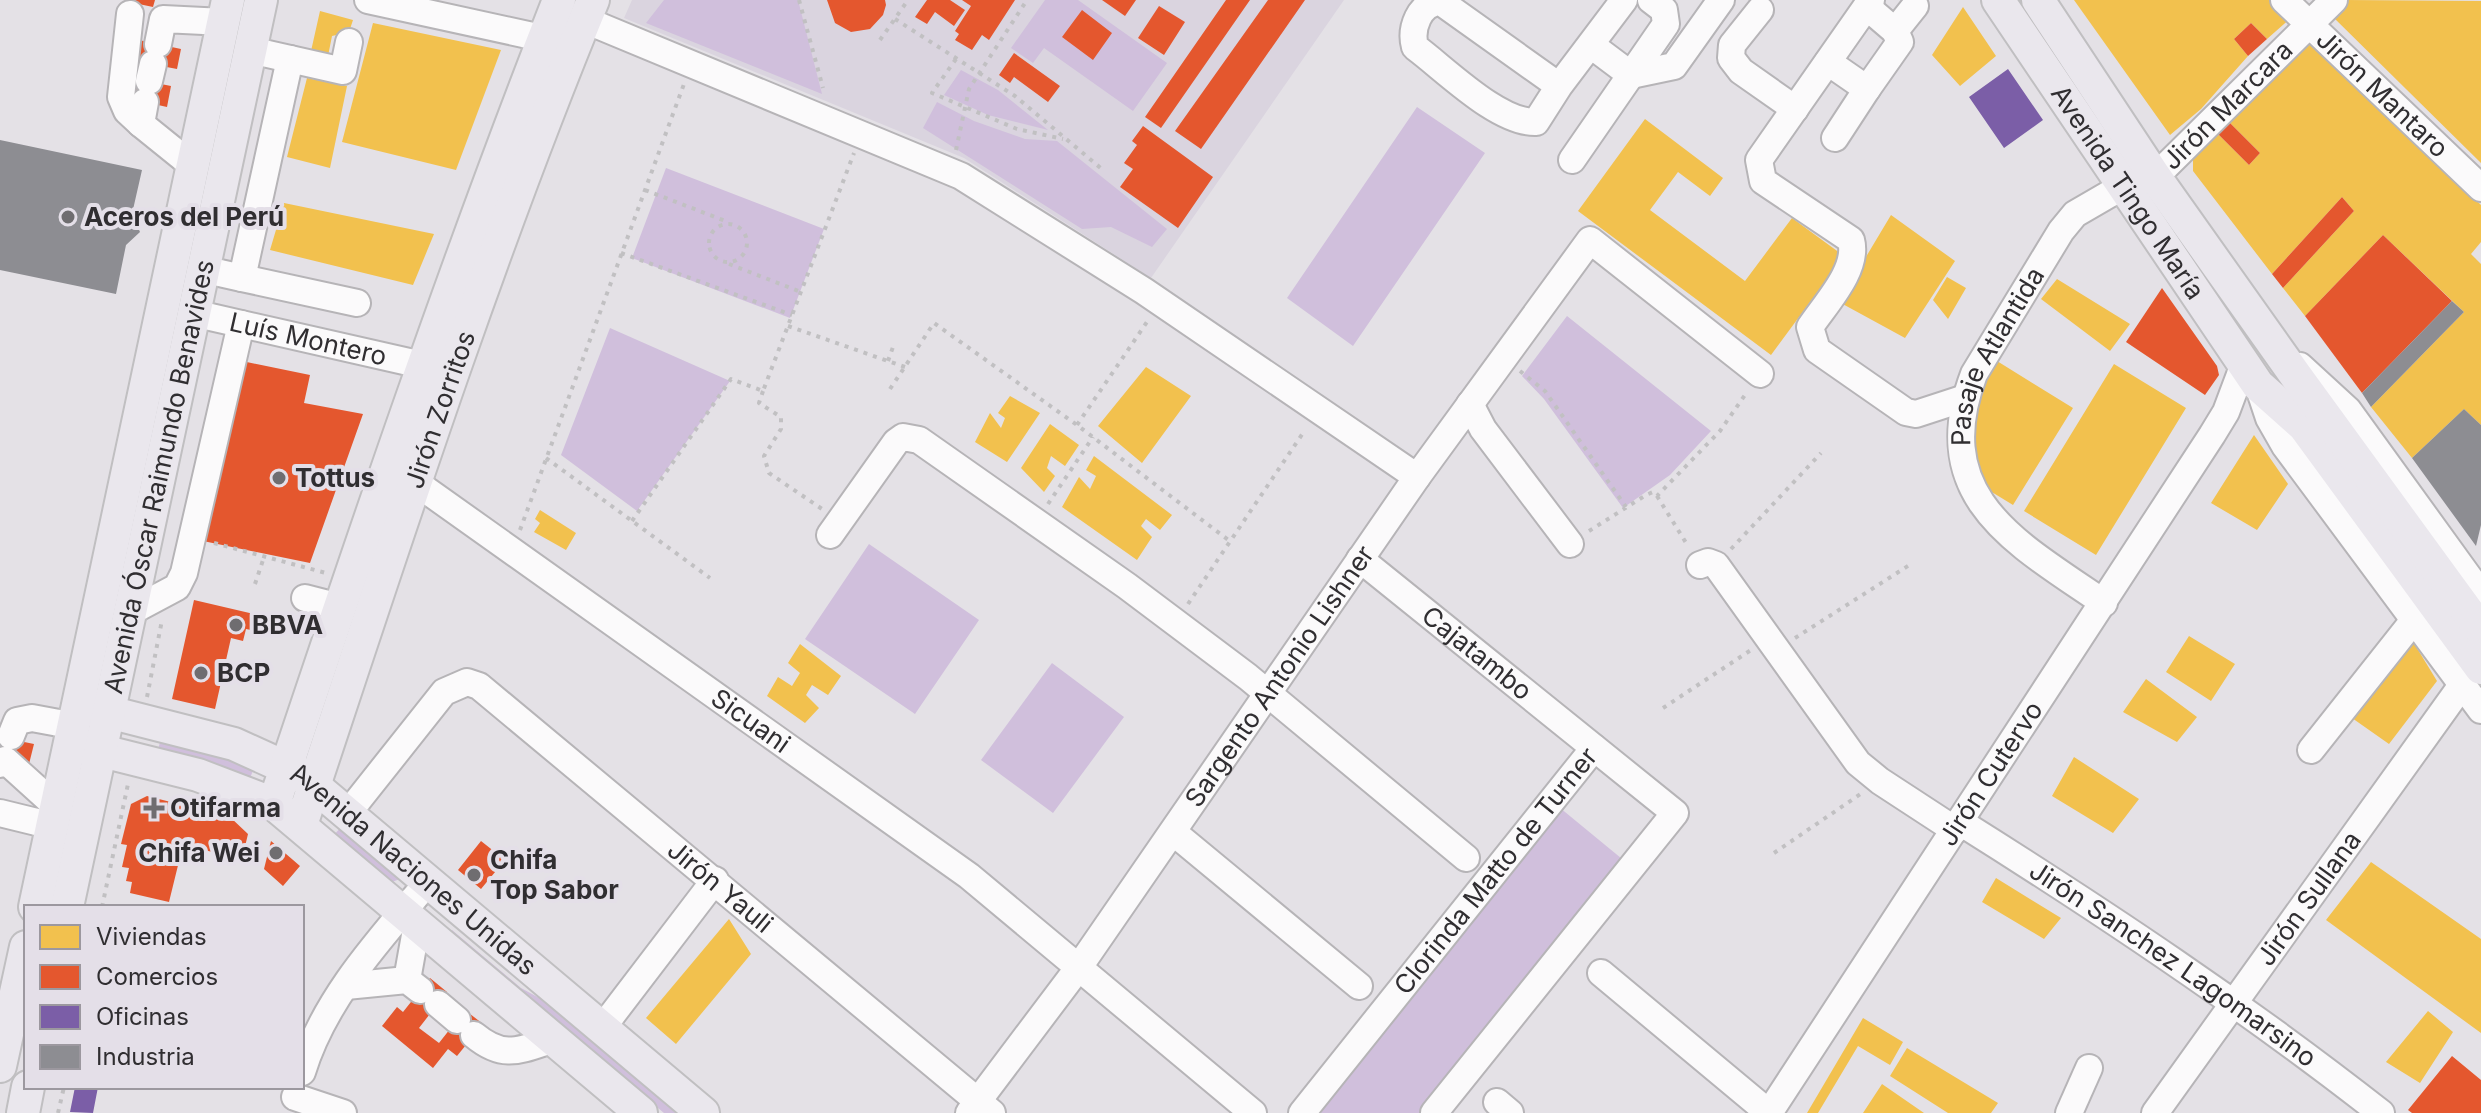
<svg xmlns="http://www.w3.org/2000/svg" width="2481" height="1113" font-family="Inter,sans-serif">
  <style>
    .built { fill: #dad4df }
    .green { fill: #d0bfdc }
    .homes { fill: #f2c14e }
    .shops { fill: #e4572e }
    .offices { fill: #7b5ea7 }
    .industry { fill: #8d8d92 }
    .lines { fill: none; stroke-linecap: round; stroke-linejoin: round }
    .minor-casing { stroke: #b6b4b7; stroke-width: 30 }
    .major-casing { stroke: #c0bfc1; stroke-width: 36 }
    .path { stroke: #c1c0c2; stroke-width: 4; stroke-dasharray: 4 6; stroke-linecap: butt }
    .minor { stroke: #fbfafb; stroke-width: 26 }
    .major { stroke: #eae7ed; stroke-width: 32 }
    .poi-dot { fill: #6f6d70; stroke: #e4dfe8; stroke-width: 3 }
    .labels { text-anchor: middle; stroke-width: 8; stroke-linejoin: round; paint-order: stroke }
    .street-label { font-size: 26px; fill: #302e31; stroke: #e4dfe8 }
    .poi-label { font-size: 26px; font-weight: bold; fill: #302e31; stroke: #e4dfe8; text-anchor: start }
  </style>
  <rect width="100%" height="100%" fill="#e4e1e6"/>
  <path class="built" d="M 632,0 L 1344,0 L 1151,278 L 964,158 L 624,18 Z"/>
  <path class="green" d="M 664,0 L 798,0 L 822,94 L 646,23 Z
    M 1045,0 L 1078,0 L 1167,63 L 1133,111 L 1044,48 L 1033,63 L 1011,48 Z
    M 961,70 L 998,90 L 1048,130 L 988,115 L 944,95 Z
    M 937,102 L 974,121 L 1025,139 L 1057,141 L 1167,229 L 1152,247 L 1111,227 L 1082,229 L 923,128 Z
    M 1417,107 L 1485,153 L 1353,346 L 1287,298 Z
    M 666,168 L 824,229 L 790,318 L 632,258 Z
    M 1567,316 L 1711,431 L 1670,475 L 1623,508 L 1544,399 L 1522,376 Z
    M 610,328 L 730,381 L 637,511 L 561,455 Z
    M 869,544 L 979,620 L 915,714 L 805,639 Z
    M 1052,663 L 1124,717 L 1053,813 L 981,760 Z
    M 161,738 L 255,765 L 249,781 L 158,750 Z
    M 1548,798 L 1627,863 L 1425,1113 L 1322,1113 L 1307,1100 Z
    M 343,825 L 400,876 L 400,879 L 389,883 L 333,836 Z
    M 452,930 L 521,988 L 552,1005 L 685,1113 L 664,1113 L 450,933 Z"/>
  <path class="homes" d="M 2074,0 L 2276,0 L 2292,17 L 2267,39 L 2251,23 L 2234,39 L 2248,56 L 2201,109 L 2170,135 Z
    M 2347,0 L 2481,1 L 2481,163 L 2332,16 Z
    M 1963,7 L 1996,56 L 1960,86 L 1932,55 Z
    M 320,11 L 353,20 L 349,32 L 332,36 L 326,66 L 309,60 Z
    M 373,23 L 501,50 L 456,170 L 342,142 Z
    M 2310,39 L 2481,205 L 2481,242 L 2471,254 L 2481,264 L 2481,425 L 2464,409 L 2412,458 L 2371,407 L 2464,312 L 2383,235 L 2305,316 L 2283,288 L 2354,211 L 2342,197 L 2272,274 L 2193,171 L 2193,158 L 2218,134 L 2249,165 L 2260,153 L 2229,122 Z
    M 307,78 L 347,86 L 330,168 L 287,157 Z
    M 1645,119 L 1723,178 L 1710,196 L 1678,172 L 1650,210 L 1745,281 L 1792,218 L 1844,256 L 1771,355 L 1578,211 Z
    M 284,203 L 434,234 L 413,285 L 270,250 Z
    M 1891,215 L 1955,261 L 1905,338 L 1839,302 Z
    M 1947,277 L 1966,288 L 1948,319 L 1933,300 Z
    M 2057,279 L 2130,324 L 2110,351 L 2041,299 Z
    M 1997,361 L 2073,408 L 2013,505 L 1977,483 L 1974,398 Z
    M 2114,364 L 2186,408 L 2096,555 L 2024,511 Z
    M 1146,367 L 1191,396 L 1142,463 L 1098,426 Z
    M 1010,396 L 1040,413 L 1007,462 L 975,442 L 990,413 L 1001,428 L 1005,418 L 998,413 Z
    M 1050,424 L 1079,445 L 1065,466 L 1051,456 L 1047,468 L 1055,476 L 1044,492 L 1021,468 Z
    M 2254,435 L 2288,484 L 2257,530 L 2211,503 Z
    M 1094,456 L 1172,515 L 1160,530 L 1146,519 L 1141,526 L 1152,537 L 1137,560 L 1062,507 L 1079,477 L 1090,489 L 1096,476 L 1086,470 Z
    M 540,510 L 576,533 L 566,550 L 534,532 L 540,523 L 535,519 Z
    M 2409,635 L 2437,681 L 2389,744 L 2352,718 Z
    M 2189,636 L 2235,664 L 2211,701 L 2166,672 Z
    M 800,644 L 841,676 L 828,695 L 812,685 L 806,695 L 819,708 L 805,723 L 767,696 L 778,677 L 792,686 L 800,673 L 788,663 Z
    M 2146,679 L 2197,717 L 2177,742 L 2123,712 Z
    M 2074,757 L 2139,799 L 2113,833 L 2052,796 Z
    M 2371,862 L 2481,939 L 2481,1033 L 2326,920 Z
    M 1996,878 L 2061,918 L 2044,939 L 1982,902 Z
    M 729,919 L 751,954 L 676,1044 L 646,1018 Z
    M 2428,1011 L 2453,1032 L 2420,1083 L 2386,1062 Z
    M 1863,1018 L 1903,1042 L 1890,1065 L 1858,1046 L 1818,1113 L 1807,1113 Z
    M 1907,1048 L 1998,1103 L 1991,1113 L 1948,1113 L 1890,1076 Z
    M 1882,1084 L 1924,1113 L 1863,1113 Z"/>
  <path class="shops" d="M 134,0 L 155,0 L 153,7 L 134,3 Z
    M 827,0 L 885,0 L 886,5 L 883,15 L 870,29 L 851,32 L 835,23 Z
    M 927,0 L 950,0 L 965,10 L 954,26 L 935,12 L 927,24 L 915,17 Z
    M 962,0 L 1015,0 L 989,40 L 982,35 L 972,50 L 955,40 L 959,34 L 955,31 L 971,6 Z
    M 1102,0 L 1136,0 L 1125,16 Z
    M 1226,0 L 1250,0 L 1161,128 L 1145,117 Z
    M 1268,0 L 1305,0 L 1201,149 L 1175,131 Z
    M 1159,6 L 1185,22 L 1164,55 L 1138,38 Z
    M 1082,10 L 1112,33 L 1093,60 L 1062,37 Z
    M 2251,23 L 2267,39 L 2248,56 L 2234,39 Z
    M 134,39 L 181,49 L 177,69 L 130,60 Z
    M 1014,53 L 1060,86 L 1048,102 L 1014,77 L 1010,83 L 999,75 Z
    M 126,77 L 171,86 L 167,107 L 122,97 Z
    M 2229,122 L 2260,153 L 2249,165 L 2218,134 Z
    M 1143,126 L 1213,177 L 1178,228 L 1120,187 L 1133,169 L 1124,163 L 1137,145 L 1132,141 Z
    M 2342,197 L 2354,211 L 2283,288 L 2272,274 Z
    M 2383,235 L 2452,301 L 2362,393 L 2305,316 Z
    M 2162,288 L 2217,366 L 2219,375 L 2205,395 L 2126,342 Z
    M 242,361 L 310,375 L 304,403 L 363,414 L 310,563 L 203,541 Z
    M 194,600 L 284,621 L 280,636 L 246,629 L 243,641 L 231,638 L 215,709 L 172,699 Z
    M 0,737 L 34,744 L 28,768 L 0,762 Z
    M 147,796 L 230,817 L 248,834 L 242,859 L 183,845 L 169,902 L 130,893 L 132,882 L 126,881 L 129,868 L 122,867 L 127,845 L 121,844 L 131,804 Z
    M 271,841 L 300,866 L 283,886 L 264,869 Z
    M 481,841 L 505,860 L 481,889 L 458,870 Z
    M 430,978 L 447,992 L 419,1028 L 439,1043 L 465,1010 L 483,1024 L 457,1056 L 448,1049 L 433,1068 L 382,1026 L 397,1007 L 403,1012 Z
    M 2452,1056 L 2481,1080 L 2481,1113 L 2412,1113 L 2408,1110 Z"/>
  <path class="offices" d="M 2008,69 L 2043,120 L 2004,148 L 1969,97 Z
    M 75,1087 L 98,1087 L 93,1113 L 70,1112 Z"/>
  <path class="industry" d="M 0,140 L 142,170 L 132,214 L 140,232 L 126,245 L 116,294 L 0,270 Z
    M 2452,301 L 2464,312 L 2371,407 L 2362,393 Z
    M 2464,409 L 2481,425 L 2481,525 L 2476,546 L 2412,458 Z"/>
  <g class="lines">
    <g class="minor-casing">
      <g id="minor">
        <path d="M 368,0 L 560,42"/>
        <path d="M 1871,0 L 1759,160 L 1763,181 L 1851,240 C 1859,269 1826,303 1810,327 L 1817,350 L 1906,412 L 1916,414 L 1965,398"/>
        <path id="s1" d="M 2284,0 L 2481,188"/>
        <path d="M 1760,10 L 1732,45 L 1731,58 L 1741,71 L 1795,109"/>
        <path d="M 130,14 L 121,97 L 127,111 L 141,124"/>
        <path d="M 585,20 L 961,176 L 1144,291 L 1417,477"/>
        <path d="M 1895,31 L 1915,6"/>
        <path d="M 158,44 L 163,19 L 224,22"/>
        <path d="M 1591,45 L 1631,75 L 1674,66 L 1721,0"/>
        <path d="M 250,50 L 343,71 L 349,42"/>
        <path d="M 1828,62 L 1867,89 L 1900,42 L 1895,31 L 1867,7"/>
        <path d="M 149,81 L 153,64"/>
        <path d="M 1559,86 L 1441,2 C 1419,2 1410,29 1415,47 C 1446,70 1498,123 1536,122 L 1559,86 L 1624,0"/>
        <path d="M 145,102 L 141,124 L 193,166"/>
        <path d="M 1835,138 L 1867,89"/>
        <path d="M 1572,160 L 1666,24 L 1664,10 L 1651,0"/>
        <path id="s2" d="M 2155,177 L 2334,0"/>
        <path d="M 202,269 L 242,278 L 290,59"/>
        <path d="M 242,278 L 357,303"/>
        <path id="s3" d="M 193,313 L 422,365"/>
        <path d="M 2300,366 L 2348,410 L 2481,594"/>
        <path d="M 2258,385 L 2269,418 L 2285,446 L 2481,710"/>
        <path d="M 1470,404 L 1483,429 L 1570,544"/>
        <path id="s4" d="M 415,482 L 969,876 L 1253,1113"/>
        <path d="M 830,535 L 896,442 L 903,437 L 919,440 L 1127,586 L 1248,677 L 1466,858"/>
        <path id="s5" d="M 1360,559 L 1675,813 L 1434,1113"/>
        <path d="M 1700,565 L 1708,562 L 1716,565 L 1858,763 L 1880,781 L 1955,830"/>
        <path d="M 305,598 L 340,607"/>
        <path id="s6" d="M 2104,603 C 2017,543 1927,498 1974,374 L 2061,231 L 2075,214 L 2125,185"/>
        <path d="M 132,611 L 177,587 L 184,573 L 241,324"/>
        <path d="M 11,736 L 17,721 L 32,718 L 75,726"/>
        <path d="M 2311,750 L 2414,620"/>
        <path d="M 0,764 L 5,760 L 57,807"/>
        <path d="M 0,813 L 53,826"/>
        <path id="s7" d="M 348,813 L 444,692 L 467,682 L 479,686 L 992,1113"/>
        <path id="s8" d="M 1960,822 C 2105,913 2246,1007 2381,1113"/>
        <path d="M 1173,832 L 1359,986"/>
        <path id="s9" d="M 1601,973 L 1769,1113 L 2212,435 L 2226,412 L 2244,364"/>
        <path d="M 407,980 L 417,924"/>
        <path d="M 346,986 L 407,980 L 420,990"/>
        <path d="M 438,1004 L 457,1020"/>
        <path d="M 602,1028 L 715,880"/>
        <path d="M 474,1035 C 504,1060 520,1050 554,1039"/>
        <path d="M 302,1072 C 324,999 380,939 428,882"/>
        <path d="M 295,1097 L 343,1113"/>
        <path d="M 1497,1102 L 1510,1113"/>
        <path id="s10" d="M 969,1113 L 1079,967 L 1417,477 L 1590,240 L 1760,374"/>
        <path id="s11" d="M 1302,1113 L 1594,748"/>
        <path d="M 2069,1113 L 2089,1068"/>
        <path id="s12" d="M 2155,1113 L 2462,685"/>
      </g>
    </g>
    <g class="major-casing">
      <g id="major">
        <path id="s13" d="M 1998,0 L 2258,385 L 2304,426 L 2481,668"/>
        <path d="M 2038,0 L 2155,177 L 2296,376 L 2481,630"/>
        <path id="s14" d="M 89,707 L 234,744 L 300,774 L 703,1113"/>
        <path d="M 82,746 L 198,775 L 274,804 L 641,1113"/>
        <path d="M 274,804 C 364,534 455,265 559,0"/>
        <path id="s15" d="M 301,825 C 393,548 482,270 593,0"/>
        <path d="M 35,907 L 228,0"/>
        <path id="s16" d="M 67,907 L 261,0"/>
        <path d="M 0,1066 L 26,947"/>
        <path d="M 23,1113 L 28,1087"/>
      </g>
    </g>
    <path class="path" d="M 799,0 L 823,88
      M 895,19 L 1015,96 L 1103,170
      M 880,40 L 908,0
      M 956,59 L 932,93 L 1017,129 L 1063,139
      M 956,150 L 969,89 L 1027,0
      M 645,190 L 728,222
      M709 243a19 19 0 1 1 38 0a19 19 0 1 1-38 0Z
      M 621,253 L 792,315
      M 729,264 L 801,292
      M 788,326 L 905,367
      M 888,361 L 894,344
      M 1520,371 L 1545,391 L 1626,507
      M 890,389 L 934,323 L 1077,425 L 1231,542
      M 763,391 L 759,403 L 781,417 L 781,429 L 764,456 L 769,473 L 822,509
      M 1077,425 L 1149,319
      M 546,458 L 710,578
      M 1657,496 L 1688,546
      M 1048,504 L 1093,437
      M 632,521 L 731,379 L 763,391 L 854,153
      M 520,530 L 684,84
      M 1589,531 L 1646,495 L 1653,492 L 1657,496 L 1720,431 L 1747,392
      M 214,543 L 326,573
      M 1731,549 L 1821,453
      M 255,584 L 264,557
      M 1188,604 L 1305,430
      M 1795,638 L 1911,564
      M 147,697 L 162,620
      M 1663,708 L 1751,650
      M 1774,853 L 1862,793
      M 102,907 L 128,784
      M 58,1113 L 64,1087"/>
    <use href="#minor" class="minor"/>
    <use href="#major" class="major"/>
  </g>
  <g class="poi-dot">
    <circle cx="68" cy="217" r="8"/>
    <circle cx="279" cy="478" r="8"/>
    <circle cx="236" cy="625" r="8"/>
    <circle cx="201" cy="673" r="8"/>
    <path d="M150 796h8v8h8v8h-8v8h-8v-8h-8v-8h8z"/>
    <circle cx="276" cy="853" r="8"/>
    <circle cx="474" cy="875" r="8"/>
  </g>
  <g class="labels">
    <g class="street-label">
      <text dy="9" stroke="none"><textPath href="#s1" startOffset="136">Jirón Mantaro</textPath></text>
      <text dy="9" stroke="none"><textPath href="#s2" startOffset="102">Jirón Marcara</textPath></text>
      <text dy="9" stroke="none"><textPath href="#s13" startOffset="232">Avenida Tingo María</textPath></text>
      <text dy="9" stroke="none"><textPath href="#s3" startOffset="118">Luís Montero</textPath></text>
      <text dy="9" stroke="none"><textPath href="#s6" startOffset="318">Pasaje Atlantida</textPath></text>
      <text dy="9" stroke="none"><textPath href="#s15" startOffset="438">Jirón Zorritos</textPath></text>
      <text dy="9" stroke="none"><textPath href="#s16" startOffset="440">Avenida Óscar Raimundo Benavides</textPath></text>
      <text dy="9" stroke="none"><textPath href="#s5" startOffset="150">Cajatambo</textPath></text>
      <text dy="9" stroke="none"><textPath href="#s10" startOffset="536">Sargento Antonio Lishner</textPath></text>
      <text dy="9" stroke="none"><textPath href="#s4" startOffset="412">Sicuani</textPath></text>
      <text dy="9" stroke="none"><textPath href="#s9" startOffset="624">Jirón Cutervo</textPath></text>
      <text dy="9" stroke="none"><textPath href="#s14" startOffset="370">Avenida Naciones Unidas</textPath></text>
      <text dy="9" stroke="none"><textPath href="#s11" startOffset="310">Clorinda Matto de Turner</textPath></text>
      <text dy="9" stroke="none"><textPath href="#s7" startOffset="506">Jirón Yauli</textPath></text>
      <text dy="9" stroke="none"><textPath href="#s12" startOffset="264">Jirón Sullana</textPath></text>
      <text dy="9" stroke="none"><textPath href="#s8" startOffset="256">Jirón Sanchez Lagomarsino</textPath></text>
    </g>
    <g class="poi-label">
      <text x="84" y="226">Aceros del Perú</text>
      <text x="295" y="487">Tottus</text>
      <text x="252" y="634">BBVA</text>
      <text x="217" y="682">BCP</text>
      <text x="170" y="817">Otifarma</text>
      <text x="260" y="862" text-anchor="end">Chifa Wei</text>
      <text x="490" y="869">Chifa<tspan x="490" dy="30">Top Sabor</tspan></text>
    </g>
  </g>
  <rect x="24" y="905" width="280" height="184" fill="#e4dfe8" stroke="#9c989f" stroke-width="2"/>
  <rect x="40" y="925" width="40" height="24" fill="#f2c14e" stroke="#9c989f" stroke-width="2"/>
  <text x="96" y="945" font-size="24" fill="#302e31">Viviendas</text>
  <rect x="40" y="965" width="40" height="24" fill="#e4572e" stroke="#9c989f" stroke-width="2"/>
  <text x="96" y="985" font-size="24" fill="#302e31">Comercios</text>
  <rect x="40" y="1005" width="40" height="24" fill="#7b5ea7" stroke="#9c989f" stroke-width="2"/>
  <text x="96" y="1025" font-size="24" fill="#302e31">Oficinas</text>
  <rect x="40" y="1045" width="40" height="24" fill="#8d8d92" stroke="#9c989f" stroke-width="2"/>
  <text x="96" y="1065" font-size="24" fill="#302e31">Industria</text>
</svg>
